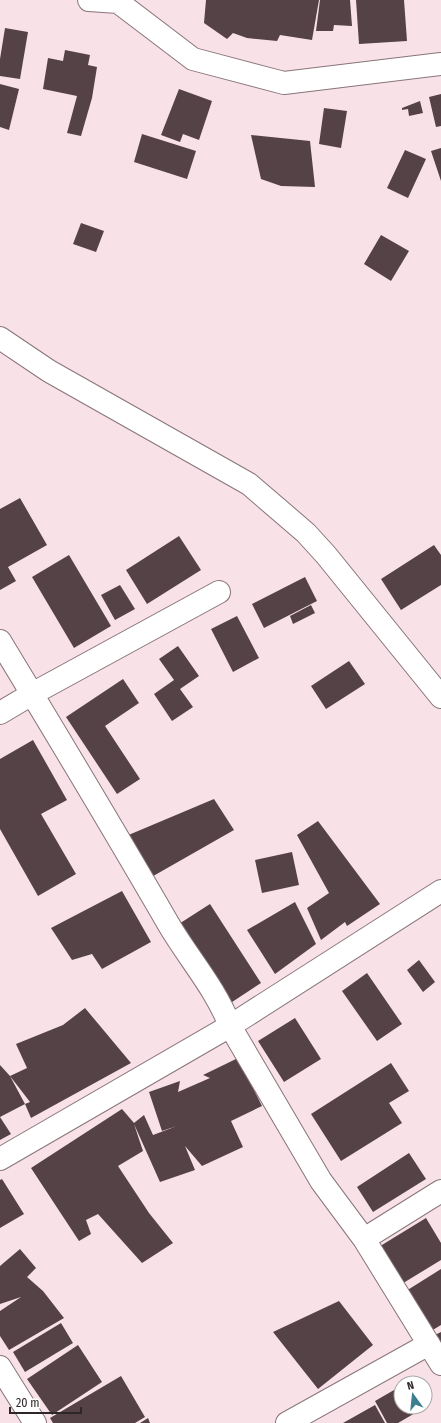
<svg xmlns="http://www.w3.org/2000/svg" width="441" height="1423" font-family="'Fira Sans Condensed',sans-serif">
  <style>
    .building { fill: #544247 }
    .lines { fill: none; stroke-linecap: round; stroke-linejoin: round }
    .minor-casing { stroke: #88747a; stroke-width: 24 }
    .tertiary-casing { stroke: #88747a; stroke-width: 24 }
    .minor { stroke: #fff; stroke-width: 22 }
    .tertiary { stroke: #fff; stroke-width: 22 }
  </style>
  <rect width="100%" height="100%" fill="#f8e2e8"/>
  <path class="building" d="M 206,0 L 319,0 L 312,40 L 280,35 L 277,41 L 247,38 L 233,33 L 227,39 L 204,23 Z
    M 320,0 L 350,0 L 352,26 L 334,25 L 333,31 L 316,31 Z
    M 356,0 L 404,0 L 407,41 L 359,44 Z
    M 5,28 L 28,32 L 20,79 L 0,76 L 0,59 Z
    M 65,50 L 90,55 L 88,65 L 97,67 L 92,98 L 81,136 L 67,133 L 77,96 L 43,89 L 48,58 L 63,61 Z
    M 0,84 L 19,89 L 9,130 L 0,127 Z
    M 179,89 L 212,101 L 199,140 L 183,134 L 180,142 L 161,135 Z
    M 441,94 L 441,126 L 436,127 L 429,97 Z
    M 420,101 L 423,113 L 409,116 L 408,109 L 402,110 L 402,108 Z
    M 324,108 L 347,111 L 341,148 L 319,144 Z
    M 142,134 L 196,151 L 187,179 L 134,162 Z
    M 251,135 L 310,141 L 315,187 L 281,186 L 261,179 Z
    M 441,148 L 441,181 L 431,151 Z
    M 405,150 L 426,159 L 408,198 L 387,188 Z
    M 81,223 L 104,231 L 96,252 L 73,244 Z
    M 381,235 L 409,251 L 391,281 L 364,264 Z
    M 20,498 L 47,545 L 8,567 L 16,581 L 0,590 L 0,509 Z
    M 179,536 L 201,570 L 147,604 L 126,570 Z
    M 434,545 L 441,555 L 441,585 L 401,610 L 381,579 Z
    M 69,555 L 111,626 L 74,648 L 32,577 Z
    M 305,577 L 317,601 L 264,628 L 252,604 Z
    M 120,585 L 135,609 L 115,620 L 101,595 Z
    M 311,605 L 315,613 L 293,624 L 290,616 Z
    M 237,616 L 259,658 L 233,672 L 211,629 Z
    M 178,646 L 199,676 L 180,689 L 193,707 L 172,721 L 154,694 L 174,680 L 159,659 Z
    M 349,661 L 365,684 L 326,709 L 311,686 Z
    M 123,679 L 139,703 L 105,726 L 140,779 L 117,794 L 66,717 Z
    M 33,740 L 67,800 L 41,814 L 76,874 L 38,896 L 0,829 L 0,759 Z
    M 214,799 L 234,830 L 148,879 L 119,839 Z
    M 318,821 L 380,904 L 347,926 L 345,922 L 321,940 L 307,908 L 329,893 L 297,835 Z
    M 292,852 L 299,885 L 262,893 L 255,860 Z
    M 122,891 L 151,942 L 102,969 L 92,954 L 72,960 L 51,928 Z
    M 295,902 L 316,944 L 275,974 L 247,930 Z
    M 210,904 L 261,983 L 223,1008 L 171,929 Z
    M 419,960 L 435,982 L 423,992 L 407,970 Z
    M 367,973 L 402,1024 L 377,1041 L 342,991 Z
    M 85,1008 L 131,1063 L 31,1118 L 25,1104 L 30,1102 L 10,1076 L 27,1068 L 16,1044 L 63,1025 Z
    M 295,1018 L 321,1059 L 284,1082 L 258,1041 Z
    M 238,1058 L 262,1106 L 231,1121 L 243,1147 L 202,1166 L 185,1146 L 195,1170 L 160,1182 L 134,1124 L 143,1151 L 118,1166 L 149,1213 L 173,1243 L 142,1263 L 98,1214 L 86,1220 L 91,1234 L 79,1241 L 31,1168 L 122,1109 L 134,1123 L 144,1115 L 153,1135 L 177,1126 L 162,1131 L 149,1092 L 180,1081 L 178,1092 L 210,1078 L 203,1075 Z
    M 391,1063 L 409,1091 L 389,1103 L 402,1123 L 341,1161 L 311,1114 Z
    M 0,1065 L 10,1076 L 25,1104 L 0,1117 L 11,1134 L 0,1140 Z
    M 409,1153 L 426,1179 L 373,1212 L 357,1187 Z
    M 2,1179 L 24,1214 L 0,1228 L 0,1180 Z
    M 426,1218 L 441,1243 L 441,1260 L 400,1285 L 377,1248 Z
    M 20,1249 L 36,1268 L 27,1277 L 43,1291 L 64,1318 L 9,1350 L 0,1336 L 0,1311 L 21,1297 L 0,1304 L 0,1266 Z
    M 441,1269 L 441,1325 L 431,1331 L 406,1291 Z
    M 339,1301 L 373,1345 L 318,1389 L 273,1332 Z
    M 61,1323 L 73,1343 L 25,1372 L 13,1352 Z
    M 441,1332 L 441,1347 L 433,1336 Z
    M 78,1345 L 102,1382 L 52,1415 L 27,1379 Z
    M 121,1376 L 145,1417 L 135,1423 L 53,1423 L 50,1418 Z
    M 401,1386 L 401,1407 L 425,1407 L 425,1398 L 429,1405 L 398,1423 L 387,1423 L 375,1401 Z
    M 375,1405 L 385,1423 L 343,1423 Z
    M 148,1418 L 150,1423 L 140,1423 Z"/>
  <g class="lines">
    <g class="minor-casing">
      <path id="minor" d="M 0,338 L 49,371 L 249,484 L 306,533 L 326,555 L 441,697
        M 0,641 C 57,735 114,830 169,925 C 189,959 216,989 230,1026 L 321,1181 L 364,1239 L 441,1364
        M 0,713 L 32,694 L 219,592
        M 0,1159 L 230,1026 L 441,891
        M 364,1239 L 441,1191
        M 0,1367 L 35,1423
        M 287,1423 L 429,1344"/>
    </g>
    <g class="tertiary-casing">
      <path id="tertiary" d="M 89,0 L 118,2 L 193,59 L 284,83 L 441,64"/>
    </g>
    <use href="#minor" class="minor"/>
    <use href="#tertiary" class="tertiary"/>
  </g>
  <g transform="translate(413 1395) rotate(345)"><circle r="19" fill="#ffffff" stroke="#aba8a9"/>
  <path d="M0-3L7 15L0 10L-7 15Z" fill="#3d7f90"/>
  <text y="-6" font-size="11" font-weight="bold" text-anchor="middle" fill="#2e2628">N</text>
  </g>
  <path d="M10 1407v6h71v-6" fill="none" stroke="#2e2628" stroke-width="2"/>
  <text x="16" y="1407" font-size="12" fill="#2e2628" stroke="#ffffff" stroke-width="3" paint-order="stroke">20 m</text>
</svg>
